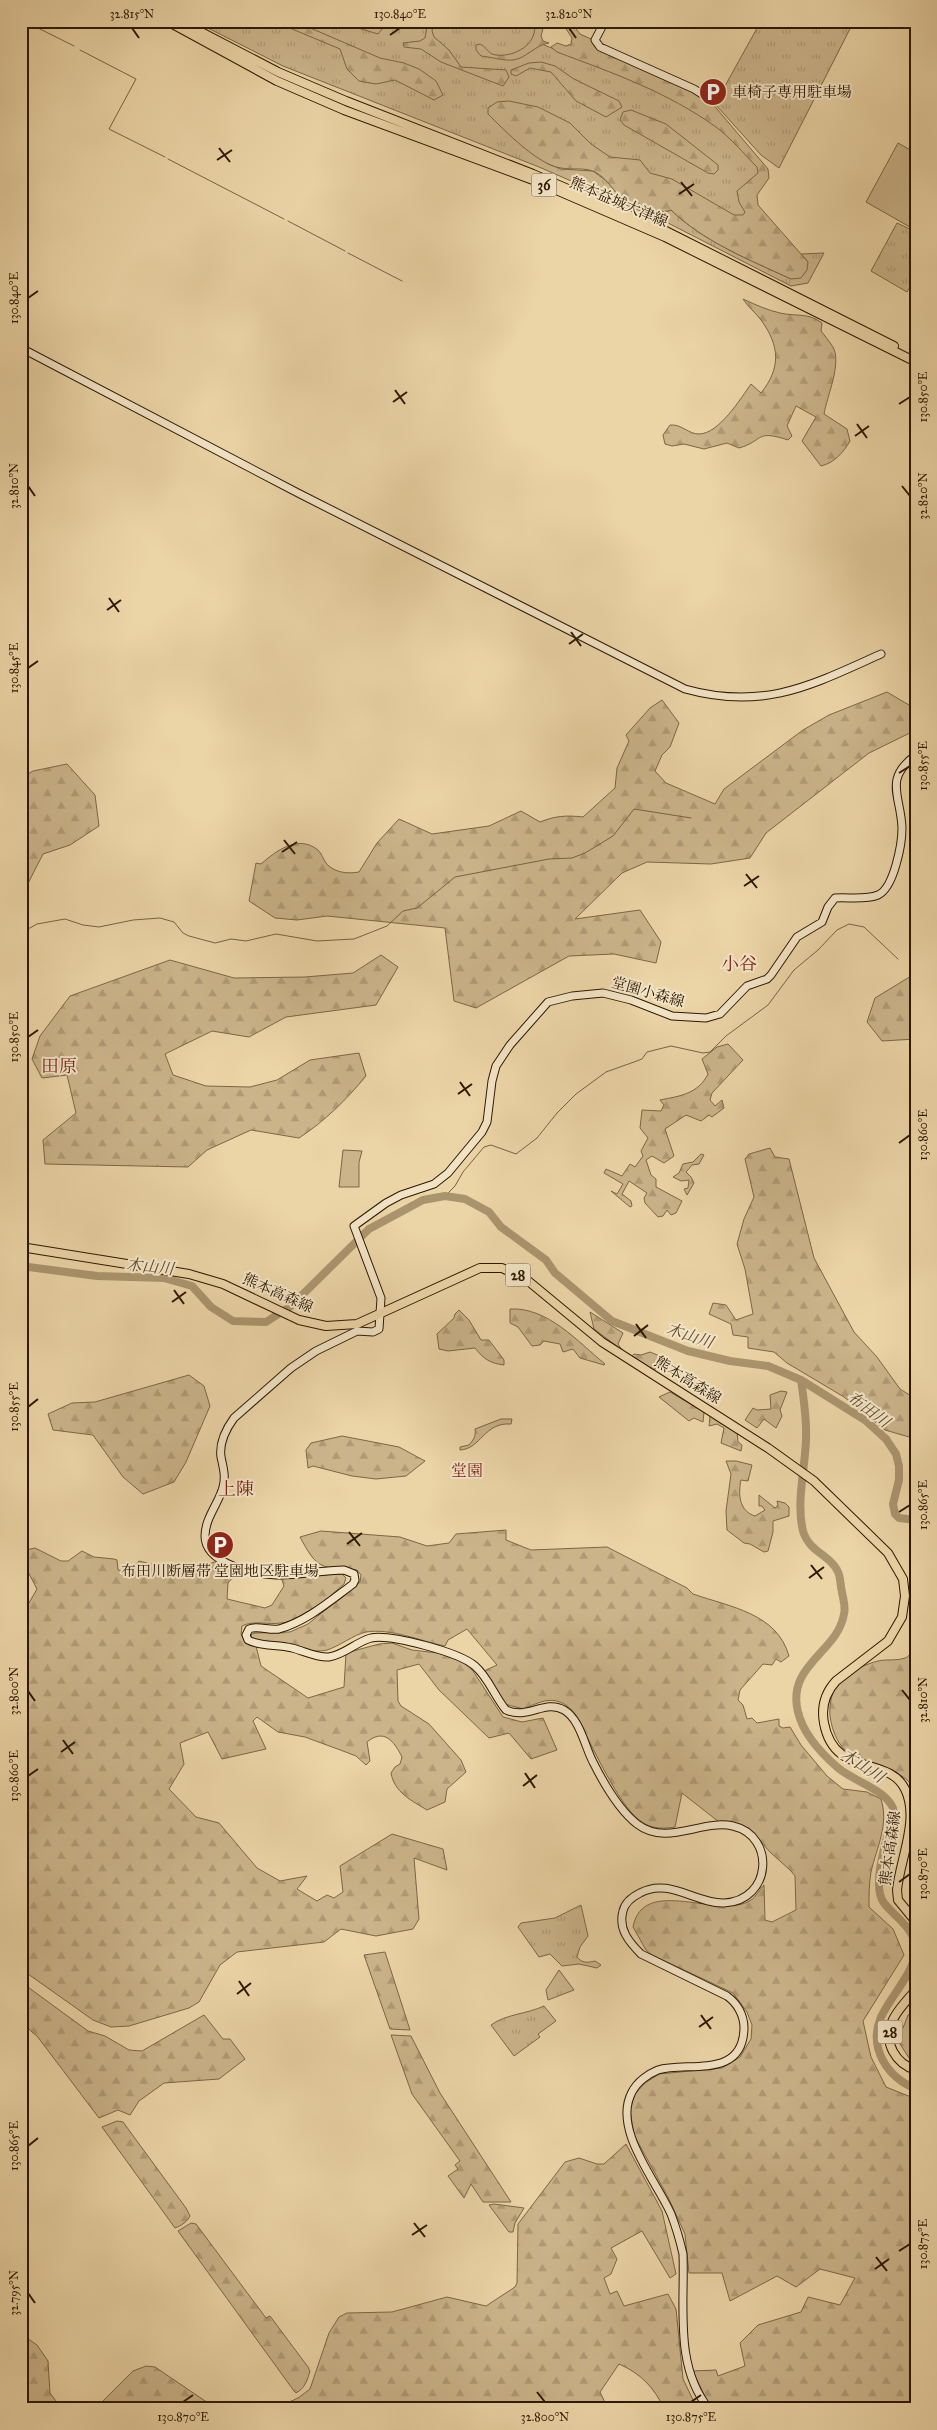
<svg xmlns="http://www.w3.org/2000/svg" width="937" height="2430" font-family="'IM FELL Great Primer','Noto Serif JP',serif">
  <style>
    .grass { fill: url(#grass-tufts); stroke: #7c6645 }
    .forest { fill: url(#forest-firs); stroke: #7c6645 }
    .pitch { fill: #cbb48a; stroke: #7c6645 }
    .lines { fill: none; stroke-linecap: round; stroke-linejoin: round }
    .stream { stroke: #786242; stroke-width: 1 }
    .river { stroke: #aa946e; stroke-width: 8 }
    .secondary-casing { stroke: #2d1800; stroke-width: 9 }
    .primary-casing { stroke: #2d1800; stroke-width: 10 }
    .secondary { stroke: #f2e3c5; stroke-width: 7 }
    .primary { stroke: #ebd4a6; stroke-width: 8 }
    .ticks { fill: none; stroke: #2d1800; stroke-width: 2 }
    .labels { text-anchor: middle; stroke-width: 4; stroke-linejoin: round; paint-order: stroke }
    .shield { fill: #f2e3c5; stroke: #68553b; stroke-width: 1 }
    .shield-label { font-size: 14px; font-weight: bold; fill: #2d1800 }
    .poi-label { font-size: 15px; fill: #2d1800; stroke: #f2e3c5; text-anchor: start }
    .street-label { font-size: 15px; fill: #2d1800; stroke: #f2e3c5 }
    .water-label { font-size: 16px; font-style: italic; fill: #5f4a2c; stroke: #f2e3c5 }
    .neighbourhood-label { font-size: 16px; fill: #7a1f14; stroke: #f2e3c5 }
    .quarter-label { font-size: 18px; fill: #7a1f14; stroke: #f2e3c5 }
    .neatline { fill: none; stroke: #2d1800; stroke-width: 2 }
    .ticks-label { font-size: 12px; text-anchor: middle; fill: #2d1800 }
  </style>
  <defs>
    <pattern id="grass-tufts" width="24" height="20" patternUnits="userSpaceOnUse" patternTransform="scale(1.25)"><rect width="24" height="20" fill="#cbb48a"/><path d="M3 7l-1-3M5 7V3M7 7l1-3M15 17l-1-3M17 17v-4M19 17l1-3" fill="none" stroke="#af9a75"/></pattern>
    <pattern id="forest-firs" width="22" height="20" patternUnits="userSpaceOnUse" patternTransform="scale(1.25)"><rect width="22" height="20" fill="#cbb48a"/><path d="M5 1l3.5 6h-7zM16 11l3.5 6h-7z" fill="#af9a75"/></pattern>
  </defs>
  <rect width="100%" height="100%" fill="#ebd4a6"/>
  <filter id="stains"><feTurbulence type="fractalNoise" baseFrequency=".004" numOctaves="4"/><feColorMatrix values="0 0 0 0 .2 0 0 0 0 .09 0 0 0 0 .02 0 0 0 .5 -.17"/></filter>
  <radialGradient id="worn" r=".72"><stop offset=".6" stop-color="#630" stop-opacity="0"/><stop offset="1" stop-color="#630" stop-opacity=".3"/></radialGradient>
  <path class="grass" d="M 194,21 L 544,21 L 537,42 L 603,69 L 696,102 L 764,172 L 756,183 L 753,220 L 736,226 L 498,124 L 548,164 L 561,169 L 593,171 L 609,183 L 620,198 L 666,212 L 671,210 C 704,242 750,260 791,279 L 808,262 L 801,254 L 824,253 L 808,283 L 791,286 L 668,223 L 539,167 L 283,66 Z
    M 761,21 L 854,21 L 779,168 L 761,155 L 715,104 Z
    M 897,223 L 916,232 L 916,278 L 907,292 L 871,271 Z
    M 581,1905 L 588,1936 L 580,1947 L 577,1957 C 582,1963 587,1963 595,1961 L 601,1965 L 597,1968 L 579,1964 L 562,1966 L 550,1954 L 539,1957 L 518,1927 L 521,1923 L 555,1918 Z
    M 559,1970 L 574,1990 L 548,2000 L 546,1990 Z
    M 544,2006 L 556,2021 L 538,2034 L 540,2037 L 514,2056 L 491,2025 C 506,2014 527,2014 544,2006 Z"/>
  <path class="forest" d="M 273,21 L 294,21 L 380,58 L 404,63 L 419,69 L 436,81 L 443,95 L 434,100 L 395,80 L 376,84 L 359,81 L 347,69 L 340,49 Z
    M 350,21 L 379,21 L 382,29 L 378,34 L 358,28 Z
    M 428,21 L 434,21 L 432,31 L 434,37 L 449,50 L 461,67 L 506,70 L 509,77 L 503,86 L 441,62 L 421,49 L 404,47 L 403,43 L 420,41 L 425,38 Z
    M 534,21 L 545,21 L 541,36 L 543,41 L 549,43 C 535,45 527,58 513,60 C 504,61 491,57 481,56 L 476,50 L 476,45 L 480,44 C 485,46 488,52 492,54 C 507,59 531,49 534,33 C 535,30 535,25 534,21 Z
    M 561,21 L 570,21 L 580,34 L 700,89 L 768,169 L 769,178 L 757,195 L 758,205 L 808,262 L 807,270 L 801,278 L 791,279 C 750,260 704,242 671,210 C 654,215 632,210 619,196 C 611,187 606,178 595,172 C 585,167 571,170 561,168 C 538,165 504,130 488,114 L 488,108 L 497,102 L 509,101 L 538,107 L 570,123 L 591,144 L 610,157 L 640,160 L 650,173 L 672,179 L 734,215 L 743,215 L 745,212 L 739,202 L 737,191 L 758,173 L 757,167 C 744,154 731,138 716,127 C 667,92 613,73 557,52 L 551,47 L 557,43 L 566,46 L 571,44 L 572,38 Z
    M 541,62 L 555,66 L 574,79 L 619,101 L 622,107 L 606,117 L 576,101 L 551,72 L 530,68 L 516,76 L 511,74 L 511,70 L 529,63 Z
    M 631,110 L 666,124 L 718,165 L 718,170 L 714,174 L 708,173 L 624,125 L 620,120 L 623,112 Z
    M 743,299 C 756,305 767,310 780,313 C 798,317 807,312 822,323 L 821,331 C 825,336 829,341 833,347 C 842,363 827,396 824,414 L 847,429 L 850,441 C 843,453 834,463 821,466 L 802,441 L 816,417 L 796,406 L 787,426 L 792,436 L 788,440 C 755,429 764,441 739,448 L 727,443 L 704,449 L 684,444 L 672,446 L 665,444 L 663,435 L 670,425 C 682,424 688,434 699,434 C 719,434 741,398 751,384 L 761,393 C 781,368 780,346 761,320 C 756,313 748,307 743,299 Z
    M 887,692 L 909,705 L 916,704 L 916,730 L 869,753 L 766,833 L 750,858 L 711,864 L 647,862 L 622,873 L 575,919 L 640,910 L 661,942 L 656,963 L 614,954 L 569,956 L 476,1008 L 454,1001 L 445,928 L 327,916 L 297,920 L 275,918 L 249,901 L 256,863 L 261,864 C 276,851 298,834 318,850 C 322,854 323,859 326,863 C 334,873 348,874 359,872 L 377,843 L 399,819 L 432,834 L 489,826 L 521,811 L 540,822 C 555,816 566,815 583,817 L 615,788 L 617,768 L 629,741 L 626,735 L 650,708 L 662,700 L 679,723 L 670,747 L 662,755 L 655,771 L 666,783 L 715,804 L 724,789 L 803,730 L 829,715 Z
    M 67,764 L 95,795 L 99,826 L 70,845 L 43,854 L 21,897 L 21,778 L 33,771 Z
    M 381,955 L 398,967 L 376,1005 L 286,1017 L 249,1037 L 212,1031 L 165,1054 L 173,1075 L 206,1086 L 250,1087 L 277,1080 L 310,1060 L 359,1053 L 366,1076 C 346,1100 325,1121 299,1138 L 251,1130 L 207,1150 L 188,1167 L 45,1164 L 43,1140 L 76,1113 L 67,1075 L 42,1078 L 32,1059 L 40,1036 L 70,996 L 170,960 L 234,978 L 305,977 L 353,973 Z
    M 916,973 L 916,1039 L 882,1041 L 867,1022 L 875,998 Z
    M 728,1044 L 743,1060 L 712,1093 L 710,1100 L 715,1106 L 722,1100 L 724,1108 L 712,1117 L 709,1115 L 701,1121 L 686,1115 L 665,1129 L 674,1156 L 664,1163 L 652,1156 L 646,1160 L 651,1175 L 656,1179 L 656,1187 L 682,1201 L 676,1213 L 671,1215 L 667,1210 L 663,1216 L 658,1217 L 645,1203 L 644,1198 L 647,1193 L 629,1181 L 622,1194 L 631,1201 L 632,1206 L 630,1207 L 611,1191 L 617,1194 L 623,1184 L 604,1173 L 606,1169 L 622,1176 L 630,1164 L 635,1167 L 643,1156 L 641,1151 L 648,1138 L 640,1128 L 642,1110 L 661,1111 L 664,1105 L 660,1100 C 680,1096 698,1094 708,1074 L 702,1059 L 717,1047 Z
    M 770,1148 L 775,1157 L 789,1159 L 814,1258 L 854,1332 L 877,1357 L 900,1389 L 916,1399 L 916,1439 L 885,1430 L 844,1397 L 787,1363 L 774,1352 L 748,1348 L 748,1337 L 733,1335 L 731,1324 L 709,1314 L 713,1303 L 726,1305 L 736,1320 L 753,1314 L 745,1269 L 737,1244 L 744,1219 L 754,1197 L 745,1159 L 749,1154 Z
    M 701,1154 L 704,1155 L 699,1164 L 692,1165 L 686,1172 L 691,1177 L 694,1183 L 687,1195 L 684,1189 L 688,1188 L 689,1180 L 681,1181 L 673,1177 L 679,1173 L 683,1164 L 693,1162 Z
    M 510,1309 C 548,1307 578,1342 605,1364 L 604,1365 L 580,1358 L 573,1349 L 563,1352 L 560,1344 L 544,1341 L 540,1345 L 532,1346 L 518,1327 L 510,1323 Z
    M 459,1310 L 469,1320 L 481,1340 L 489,1340 L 504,1360 L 504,1365 C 489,1363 484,1359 475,1348 L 448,1351 L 439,1349 L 437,1334 L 454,1318 L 455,1314 Z
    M 590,1312 L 623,1333 L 618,1344 L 622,1350 L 594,1329 Z
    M 650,1352 L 672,1361 L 653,1370 L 632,1356 L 634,1354 L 641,1355 Z
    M 189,1375 L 204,1386 L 210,1406 L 186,1462 L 174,1482 L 143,1494 L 123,1477 L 93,1435 L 53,1430 L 48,1414 L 72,1403 L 95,1402 Z
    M 781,1391 L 787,1392 L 780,1410 L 782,1416 L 776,1428 L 764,1419 L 757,1428 L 745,1420 L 753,1408 L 757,1410 L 771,1409 L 770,1395 Z
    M 670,1392 L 704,1412 L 703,1422 L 694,1418 L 689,1421 L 659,1397 Z
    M 710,1416 L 737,1431 L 738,1442 L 742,1445 L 741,1451 L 721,1443 L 724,1428 L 717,1424 L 709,1426 Z
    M 501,1419 L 512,1419 L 511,1424 C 484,1422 481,1449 460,1450 L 460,1447 L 469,1445 C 474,1439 476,1436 475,1429 Z
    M 342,1436 L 399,1447 L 425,1461 L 406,1476 L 376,1479 L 352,1476 L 313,1466 L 308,1468 L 306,1450 L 311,1443 Z
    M 726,1461 L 736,1461 L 752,1465 L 748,1481 L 741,1480 C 738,1494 739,1511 755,1516 L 765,1510 L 762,1506 L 759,1506 L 759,1495 L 775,1508 L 778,1505 L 777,1501 L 785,1503 L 789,1507 L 789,1516 L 773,1521 L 773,1532 L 768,1551 L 764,1552 L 750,1544 L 744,1543 L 727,1530 L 726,1511 L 731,1474 Z
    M 506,1530 L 506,1540 L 531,1550 L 607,1547 L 687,1588 L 693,1594 C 730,1607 777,1613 789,1656 L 781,1662 L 776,1659 L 772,1665 L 763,1664 L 740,1690 L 738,1700 L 743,1705 L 747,1719 L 752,1718 L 757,1723 L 779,1719 L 779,1726 L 783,1728 L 790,1727 L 801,1745 L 827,1776 L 843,1789 L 867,1792 L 881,1799 C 889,1825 877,1846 871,1872 C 869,1883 869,1895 869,1907 L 893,1929 L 904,1955 L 863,2021 L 871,2057 L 886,2087 L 916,2099 L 916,2409 L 715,2409 L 706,2399 L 693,2371 L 716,2370 L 718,2376 L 745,2366 L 740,2343 L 758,2325 L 801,2312 L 808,2297 L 840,2305 L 855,2278 L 820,2269 L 796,2287 L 777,2276 L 730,2301 L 722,2273 L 689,2273 L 685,2234 L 668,2197 L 634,2135 L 630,2110 L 635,2094 L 645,2083 L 659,2074 L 722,2068 L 740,2057 L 751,2039 L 752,2025 L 747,2012 L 733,1993 L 652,1955 L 646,1950 L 633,1927 C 643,1874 720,1921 751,1900 C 756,1897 760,1889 764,1885 L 765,1920 L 772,1922 L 796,1910 L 795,1876 L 791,1871 L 770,1852 L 751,1831 L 739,1825 L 719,1822 L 682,1793 L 675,1827 C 664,1829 652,1829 642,1822 C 622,1810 597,1756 586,1735 C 580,1723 574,1707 560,1702 C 548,1697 535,1704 524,1709 L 504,1704 L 484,1671 L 497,1665 L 467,1629 L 448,1640 L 445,1646 C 420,1641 391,1628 366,1632 C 353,1635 340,1646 327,1650 C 314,1654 264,1645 252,1638 L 251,1635 L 254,1633 L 290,1632 L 308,1624 L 360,1582 L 361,1575 L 357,1570 C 321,1567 318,1571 300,1537 L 321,1531 L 400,1537 L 427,1546 L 449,1543 L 456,1534 Z
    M 35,1548 L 61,1561 L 68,1561 L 82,1551 L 94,1557 L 114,1559 L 117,1560 L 118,1570 L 134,1573 L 134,1566 L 139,1561 L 167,1568 L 174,1566 L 202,1567 L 214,1562 L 240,1569 L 228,1583 L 227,1599 L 265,1608 L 272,1605 L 284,1586 L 281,1577 L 342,1574 L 346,1578 L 344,1584 C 326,1599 306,1621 281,1623 C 268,1625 254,1620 242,1626 L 241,1635 L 247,1642 L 256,1646 L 261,1666 L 308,1698 L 344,1687 L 346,1653 L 379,1644 L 392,1643 L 412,1650 L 438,1653 L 463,1662 L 473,1671 L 503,1717 L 522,1722 L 543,1718 L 557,1750 L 531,1759 L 509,1733 L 489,1738 L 439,1690 L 419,1664 L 397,1670 L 398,1701 L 401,1706 L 429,1724 L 461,1760 L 466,1772 L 447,1789 L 445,1802 L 427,1810 C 412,1801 394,1792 391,1773 L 395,1767 L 400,1764 L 402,1757 C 394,1741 384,1728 367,1742 L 370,1761 L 366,1765 L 356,1756 L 343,1751 L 305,1737 L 278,1732 L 257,1717 L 253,1721 L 266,1749 L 222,1759 L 208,1732 L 180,1743 L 184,1764 L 169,1789 L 196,1817 L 219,1823 L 257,1868 L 280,1881 L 307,1876 L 297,1889 L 317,1901 L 327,1895 L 334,1898 L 343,1892 L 340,1866 L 392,1834 L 443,1849 L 447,1870 L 414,1858 L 419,1919 L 413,1929 L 376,1936 L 341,1929 L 324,1942 L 237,1952 L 220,1965 L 199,2002 L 189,2008 L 129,2026 L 111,2027 L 93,2020 L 21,1969 L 21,1608 L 29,1603 L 37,1589 L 25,1566 L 22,1551 Z
    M 916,1648 L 916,1791 C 894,1753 839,1779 830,1716 C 829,1702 832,1690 841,1681 C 850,1671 866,1664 878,1661 C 886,1659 897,1661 905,1658 C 909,1657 912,1651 916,1648 Z
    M 385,1952 L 410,2030 L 390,2029 L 364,1955 Z
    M 21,1982 L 88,2031 L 105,2036 L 129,2050 L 142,2051 L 204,2015 L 223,2039 L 230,2039 L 245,2059 L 219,2079 L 164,2083 L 139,2101 L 130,2115 L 118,2110 L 99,2118 L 37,2036 C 15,2020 21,2007 21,1982 Z
    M 916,2010 L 916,2065 L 913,2064 L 898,2041 L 908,2015 Z
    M 391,2035 L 411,2036 L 440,2093 L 511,2202 L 483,2202 L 471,2184 L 464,2198 L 448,2176 L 458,2169 L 455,2165 L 460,2161 L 412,2094 Z
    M 117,2121 L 123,2122 L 186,2208 L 190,2216 C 188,2221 181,2226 175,2228 L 102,2127 Z
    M 626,2144 L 662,2211 L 676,2274 L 670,2278 L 642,2231 L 611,2248 L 617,2259 L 611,2274 L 604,2278 L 610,2294 L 617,2291 L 624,2306 L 668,2294 L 676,2309 L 683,2379 L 694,2402 C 681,2403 676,2409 664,2409 C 655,2388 640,2373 619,2364 L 600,2392 L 608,2409 L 274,2409 L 298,2398 L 310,2389 L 329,2333 L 339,2317 L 347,2313 L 392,2312 L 447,2297 L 486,2306 L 515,2287 L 517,2283 L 518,2224 L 565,2162 L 579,2158 L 597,2164 L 604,2164 Z
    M 494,2204 L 524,2208 L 515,2223 L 513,2232 L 509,2232 L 489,2205 Z
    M 191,2223 L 196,2224 L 266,2318 L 270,2316 L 308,2367 L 310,2371 C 307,2381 305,2388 296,2393 L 294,2391 L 178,2231 Z
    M 21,2334 L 37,2345 L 48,2361 L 50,2393 L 62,2409 L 21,2409 Z
    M 146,2366 L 155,2367 L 217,2409 L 95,2409 L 133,2371 Z"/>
  <path class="pitch" d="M 898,143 L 916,153 L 916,217 L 910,227 L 866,202 Z
    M 343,1150 L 362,1151 L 359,1162 L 359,1187 L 339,1187 Z"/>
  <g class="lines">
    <path class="stream" d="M 24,21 L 74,46
      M 80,50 L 136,79 L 109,129 L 165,157
      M 168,159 L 284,219
      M 288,221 L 345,251
      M 348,253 L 402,281
      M 21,933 L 37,924 L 65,919 L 83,925 L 99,927 L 133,920 L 160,918 L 174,922 L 183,933 L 189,936 L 215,943 L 231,939 L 246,941 L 276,934 L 317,941 L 354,939 L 387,926 L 403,911 L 417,908 L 455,877 L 549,859 L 572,858 L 585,853 L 613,836 L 634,809 L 691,818
      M 445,1196 L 455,1186 L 463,1172 L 484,1147 L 491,1145 L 516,1154 L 537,1138 L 557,1113 L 576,1094 L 606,1072 L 634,1062 L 642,1059 L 647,1052 L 671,1046 L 703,1053 L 710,1052 L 726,1036 L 768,1005 L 794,970 L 818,950 L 837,930 L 849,924 L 864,927 L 898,959"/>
    <path class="river" d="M 21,1266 L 97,1276 L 164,1278 L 192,1286 L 211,1307 L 233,1321 L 266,1322 L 291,1306 L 369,1229 L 423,1200 L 445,1196 L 465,1199 L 489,1212 L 501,1227 L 546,1260 L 555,1273 L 612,1321 L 688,1351 L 730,1361 L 768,1366 L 801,1380 L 865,1420 L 886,1439 L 896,1454 L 899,1466 L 899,1480 L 893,1504 L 895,1514 L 899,1518 L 916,1520
      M 801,1380 C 804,1400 807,1420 806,1440 C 805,1469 796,1503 803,1531 C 809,1552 830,1555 837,1570 C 841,1576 840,1585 842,1592 C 843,1599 846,1607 844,1614 C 838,1652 786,1665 798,1712 C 803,1733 821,1753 837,1767 C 852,1781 891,1791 894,1812 C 889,1833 870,1885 884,1903 C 895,1917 913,1927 916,1947
      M 916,1952 C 911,1977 892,1994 881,2017 C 868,2048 887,2077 916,2089"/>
    <g class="secondary-casing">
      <path id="secondary" d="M 605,21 L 595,40 L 600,47 L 694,89 L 705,96
        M 21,348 L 298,493 L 685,689 C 764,711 812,685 881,654
        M 709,2409 C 674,2366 685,2306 683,2254 C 680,2241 676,2227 671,2214 C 656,2180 612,2129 632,2092 C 637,2082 648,2074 658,2070 C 687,2061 743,2080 744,2028 C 744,2015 737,2003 727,1996 L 641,1954 C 629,1942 618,1929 623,1911 C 625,1902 632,1897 640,1893 C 669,1877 696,1904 724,1903 C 772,1901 776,1836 733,1826 C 701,1819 667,1847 637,1824 C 618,1809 604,1784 593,1762 C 585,1747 580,1719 564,1710 C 545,1699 528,1720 506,1710 C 495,1697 488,1677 475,1666 C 459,1652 390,1634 371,1638 C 356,1642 344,1655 329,1657 C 317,1658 304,1651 292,1648 C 278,1644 261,1647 248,1640 L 246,1635 L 249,1629 C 258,1625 269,1631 279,1629 C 307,1621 330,1601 353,1584 L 355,1580 L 354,1574 L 344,1570 C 321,1570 298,1576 276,1575 C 254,1574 205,1564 205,1536 C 205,1518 219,1503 223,1487 C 226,1476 223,1467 221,1457 C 219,1443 226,1429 234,1418 L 291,1368 L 316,1351 L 357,1331 L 373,1332 L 379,1329 L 381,1298 L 354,1226 L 386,1203 L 401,1195 L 434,1184 L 448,1173 L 482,1132 L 487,1122 L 492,1081 L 496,1066 L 510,1045 L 548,1002 L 572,996 L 603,993 L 631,1000 L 672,1016 L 706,1018 L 720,1014 L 747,986 L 767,979 L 771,975 L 797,937 L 822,922 L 828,907 L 835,898 C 848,897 866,900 878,895 C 894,888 902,844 902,828 C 901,796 883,779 916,755"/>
    </g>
    <g class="primary-casing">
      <path id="primary" d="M 167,21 L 277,81 L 344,110 L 533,180 L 665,237 L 916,362
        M 180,21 L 278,72 L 346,101 L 533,174 L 664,230 L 894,346
        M 21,1247 L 189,1274 L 223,1284 L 299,1320 L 326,1326 L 357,1324 L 480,1268 L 502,1268 L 527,1280 L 602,1342 L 768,1448 L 814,1481 L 888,1553 L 903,1579 L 905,1596 L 902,1617 L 888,1641 L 836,1681 C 825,1693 821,1707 824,1723 C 834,1778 888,1755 905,1789 C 920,1819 900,1859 897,1890 L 898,1900 L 916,1922
        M 916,1990 C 908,1999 896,2011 892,2022 C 883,2043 896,2064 916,2070"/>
    </g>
    <use href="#secondary" class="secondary"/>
    <use href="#primary" class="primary"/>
  </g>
  <path class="ticks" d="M 132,28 L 139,38M 569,28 L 576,38M 390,35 L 400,28M 219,148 L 230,162M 217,160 L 232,150M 681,182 L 692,196M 679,194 L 694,184M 28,298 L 38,291M 395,390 L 405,404M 393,402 L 407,392M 899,404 L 910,397M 857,424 L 867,438M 855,436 L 869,426M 28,486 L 35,496M 902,486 L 910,496M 109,598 L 119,612M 107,610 L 121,600M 571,632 L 581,646M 569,644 L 583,634M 28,668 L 38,661M 899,773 L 910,766M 284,840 L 295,854M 282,852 L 297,842M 746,874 L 757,888M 744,886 L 759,876M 28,1037 L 38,1030M 460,1082 L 470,1096M 458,1094 L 472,1084M 899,1143 L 910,1135M 174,1290 L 184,1304M 172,1302 L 186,1292M 636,1324 L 646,1338M 634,1336 L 648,1325M 28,1407 L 38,1399M 899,1512 L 910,1505M 349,1532 L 360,1546M 347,1544 L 362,1533M 811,1565 L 822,1579M 809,1578 L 824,1567M 902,1690 L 910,1700M 28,1691 L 35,1701M 63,1740 L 73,1754M 61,1752 L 75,1742M 525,1773 L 535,1788M 28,1776 L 38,1769M 523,1786 L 537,1775M 899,1882 L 910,1874M 239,1981 L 249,1996M 237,1994 L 251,1983M 701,2015 L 711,2029M 699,2027 L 713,2017M 28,2146 L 38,2138M 414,2223 L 425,2237M 412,2235 L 427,2225M 899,2251 L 910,2244M 876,2257 L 887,2271M 875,2269 L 889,2259M 28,2293 L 35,2303M 537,2392 L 545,2402M 183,2402 L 193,2395M 691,2402 L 701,2395"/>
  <defs>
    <g id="parking-disc" transform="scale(1.4375)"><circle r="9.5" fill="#8f2418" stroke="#f2e3c5"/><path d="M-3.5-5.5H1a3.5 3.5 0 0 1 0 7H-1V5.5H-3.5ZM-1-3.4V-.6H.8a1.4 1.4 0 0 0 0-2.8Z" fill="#fff"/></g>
  </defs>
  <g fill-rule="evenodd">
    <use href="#parking-disc" x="713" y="92"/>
    <use href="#parking-disc" x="220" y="1545"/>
  </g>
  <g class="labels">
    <g class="shield">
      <rect x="531.5" y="173.5" width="25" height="23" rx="4"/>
      <rect x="505.5" y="1263.5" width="25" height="23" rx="4"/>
      <rect x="877.5" y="2020.5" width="25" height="23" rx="4"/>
    </g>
    <g class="shield-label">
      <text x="544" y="190">36</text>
      <text x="518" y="1280">28</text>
      <text x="890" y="2037">28</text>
    </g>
    <g class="poi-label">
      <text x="732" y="97">車椅子専用駐車場</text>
      <text x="220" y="1576" text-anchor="middle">布田川断層帯 堂園地区駐車場</text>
    </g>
    <g class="street-label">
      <text transform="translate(619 202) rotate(23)" y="5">熊本益城大津線</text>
      <text transform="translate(648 992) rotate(16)" y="5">堂園小森線</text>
      <text transform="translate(278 1293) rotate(24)" y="5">熊本高森線</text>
      <text transform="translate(688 1380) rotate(32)" y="5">熊本高森線</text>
      <text transform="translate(890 1848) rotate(-82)" y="5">熊本高森線</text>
    </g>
    <g class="water-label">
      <text transform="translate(150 1266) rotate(6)" y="6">木山川</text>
      <text transform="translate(690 1335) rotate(18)" y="6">木山川</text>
      <text transform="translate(869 1409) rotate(37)" y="6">布田川</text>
      <text transform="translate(863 1765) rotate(33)" y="6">木山川</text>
    </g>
    <g class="neighbourhood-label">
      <text x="467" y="1476">堂園</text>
    </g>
    <g class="quarter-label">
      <text x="739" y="970">小谷</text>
      <text x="59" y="1072">田原</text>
      <text x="236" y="1495">上陳</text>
    </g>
  </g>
  <rect width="937" height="2430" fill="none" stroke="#ebd4a6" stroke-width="55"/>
  <rect x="28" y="28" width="882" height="2374" class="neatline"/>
  <g class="ticks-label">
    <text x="132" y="18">32.815°N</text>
    <text x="400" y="18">130.840°E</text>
    <text x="569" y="18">32.820°N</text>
    <text transform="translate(14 298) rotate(-90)" y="4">130.840°E</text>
    <text transform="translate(923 397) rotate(-90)" y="4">130.850°E</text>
    <text transform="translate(14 486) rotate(-90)" y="4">32.810°N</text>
    <text transform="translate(923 496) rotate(-90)" y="4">32.820°N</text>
    <text transform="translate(14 668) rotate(-90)" y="4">130.845°E</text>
    <text transform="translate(923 766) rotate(-90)" y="4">130.855°E</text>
    <text transform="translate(14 1037) rotate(-90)" y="4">130.850°E</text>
    <text transform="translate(923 1135) rotate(-90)" y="4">130.860°E</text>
    <text transform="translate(14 1407) rotate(-90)" y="4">130.855°E</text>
    <text transform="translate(923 1505) rotate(-90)" y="4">130.865°E</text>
    <text transform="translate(14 1691) rotate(-90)" y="4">32.800°N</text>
    <text transform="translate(923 1700) rotate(-90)" y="4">32.810°N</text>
    <text transform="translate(14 1776) rotate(-90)" y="4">130.860°E</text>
    <text transform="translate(923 1874) rotate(-90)" y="4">130.870°E</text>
    <text transform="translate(14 2146) rotate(-90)" y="4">130.865°E</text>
    <text transform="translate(923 2244) rotate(-90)" y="4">130.875°E</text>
    <text transform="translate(14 2293) rotate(-90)" y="4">32.795°N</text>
    <text x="183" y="2421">130.870°E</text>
    <text x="545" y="2421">32.800°N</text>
    <text x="691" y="2421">130.875°E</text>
  </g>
  <rect width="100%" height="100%" filter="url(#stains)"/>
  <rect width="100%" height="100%" fill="url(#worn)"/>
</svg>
